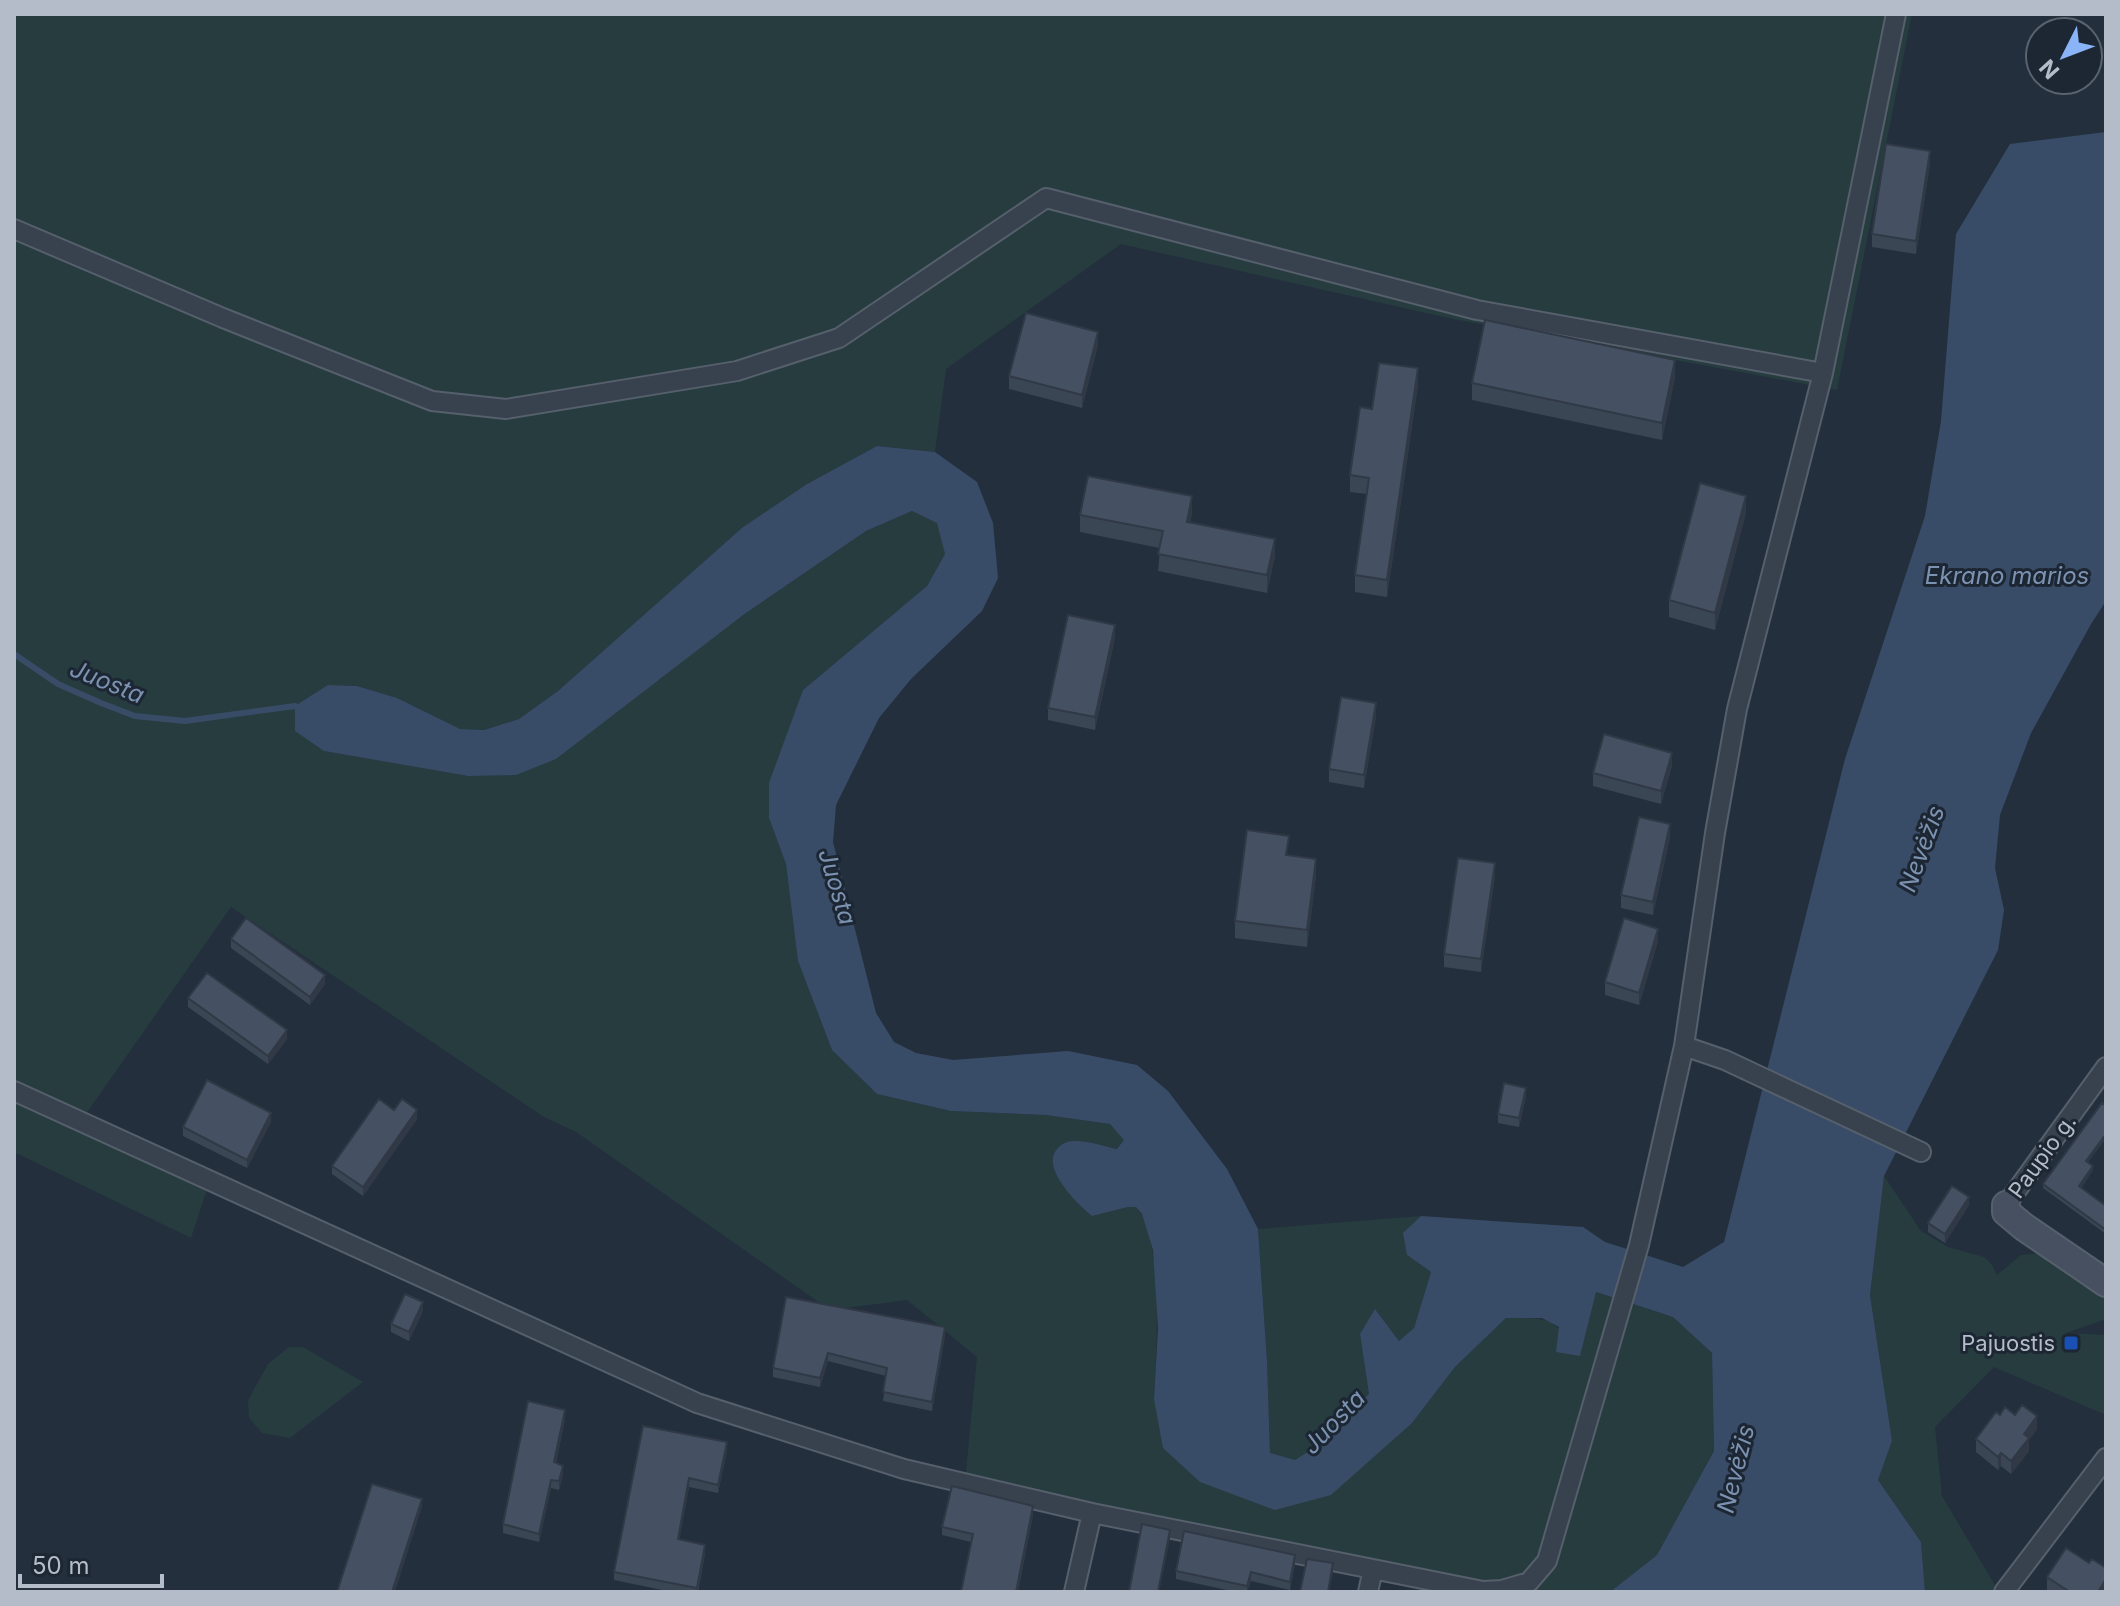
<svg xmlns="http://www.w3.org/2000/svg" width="2120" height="1606" font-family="Inter,sans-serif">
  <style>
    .green { fill: #263c3f }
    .water { fill: #394c67 }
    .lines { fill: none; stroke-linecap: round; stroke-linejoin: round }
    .stream { stroke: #394c67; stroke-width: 6 }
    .minor-casing { stroke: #565f6c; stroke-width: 22 }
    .secondary-casing { stroke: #565f6c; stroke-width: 30 }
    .minor { stroke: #38414e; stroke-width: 18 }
    .secondary { stroke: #465061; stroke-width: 26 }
    .wall { fill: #3b4654 }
    .shaded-wall { fill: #303945 }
    .building { fill: #455162; stroke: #303945; stroke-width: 2 }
    .transit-dot { fill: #1a4fb4; stroke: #1d2633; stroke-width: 3 }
    .labels { text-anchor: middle; stroke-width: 6; stroke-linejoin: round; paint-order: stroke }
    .street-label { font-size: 22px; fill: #b4bcc9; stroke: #1d2633 }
    .poi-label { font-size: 22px; fill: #b4bcc9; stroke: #1d2633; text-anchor: end }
    .water-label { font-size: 24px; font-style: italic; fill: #7c92b1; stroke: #1d2633 }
  </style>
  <rect width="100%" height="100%" fill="#242f3e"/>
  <path class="green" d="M 14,14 L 1912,14 L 1837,390 L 1448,318 L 1121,244 L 946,369 L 935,452 L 877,446 L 807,484 L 743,527 L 558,691 L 519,719 L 484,730 L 459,729 L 397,698 L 357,686 L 328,685 L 324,751 L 468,776 L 516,775 L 743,615 L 866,531 L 912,511 L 938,523 L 945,554 L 927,586 L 803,690 L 769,818 L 786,864 L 798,961 L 832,1050 L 877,1094 L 951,1111 L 1046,1115 L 1110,1124 L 1125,1140 L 1118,1149 C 1104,1146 1087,1140 1074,1141 C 1067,1141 1061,1144 1057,1149 C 1040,1167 1078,1205 1092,1216 L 1128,1207 L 1136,1207 C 1165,1239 1156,1356 1154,1399 L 1275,1510 L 1412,1423 L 1455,1367 L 1506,1318 C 1553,1318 1552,1317 1580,1355 L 1595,1292 L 1673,1317 L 1712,1353 L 1714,1451 L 1657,1555 L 1610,1592 L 1499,1592 L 965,1482 L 977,1357 L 907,1300 L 830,1310 L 576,1132 L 544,1117 L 231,907 L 81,1121 L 210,1180 L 191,1238 L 14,1152 Z
    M 1884,1176 L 1921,1231 L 1948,1247 L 1984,1257 L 1992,1265 L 1997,1275 L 2021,1255 L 2051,1252 L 2106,1290 L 2106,1319 L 2066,1333 L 2106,1335 L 2106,1415 L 1994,1367 L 1935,1427 L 1942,1496 L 1999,1592 L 1925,1592 L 1921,1542 L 1878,1480 L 1892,1441 L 1870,1295 Z
    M 1421,1216 L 1404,1233 L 1407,1255 L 1431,1272 L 1414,1328 L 1399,1341 L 1376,1310 L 1360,1334 L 1369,1394 L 1326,1431 L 1311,1450 L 1295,1461 L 1270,1453 L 1267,1361 L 1258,1229 Z
    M 289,1347 L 303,1347 L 363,1382 L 290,1438 L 262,1433 L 249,1418 L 248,1400 L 268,1364 Z"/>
  <path class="water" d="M 2106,132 L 2106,601 L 2091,624 L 2031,733 L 2000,815 L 1995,868 L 2004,910 L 1998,950 L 1884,1176 L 1870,1295 L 1892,1441 L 1878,1480 L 1921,1542 L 1925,1592 L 1610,1592 L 1657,1555 L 1714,1451 L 1712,1353 L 1673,1317 L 1596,1292 L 1580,1356 L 1556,1352 L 1559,1327 L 1542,1318 L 1506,1318 L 1455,1367 L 1412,1423 L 1331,1495 L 1275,1510 L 1200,1482 L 1163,1448 L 1154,1399 L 1158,1328 L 1153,1250 L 1142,1214 L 1136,1207 L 1128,1207 L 1092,1216 C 1078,1205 1040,1168 1057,1149 C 1061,1144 1067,1141 1073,1141 C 1087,1140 1104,1146 1117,1149 L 1124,1140 L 1110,1124 L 1046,1115 L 951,1111 L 877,1094 L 832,1050 L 798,961 L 786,864 L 769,818 L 769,783 L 803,690 L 927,586 L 945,554 L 937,523 L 912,511 L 866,531 L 743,615 L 556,759 L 516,775 L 468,776 L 324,751 L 295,731 L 295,706 L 328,685 L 357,686 L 397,698 L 460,729 L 484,730 L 519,719 L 558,691 L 743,527 L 807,484 L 877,446 L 935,452 L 977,482 L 993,523 L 998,578 L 982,611 L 911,679 L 879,718 L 836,805 L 833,842 L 876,1013 L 894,1042 L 916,1053 L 953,1060 L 1068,1051 L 1137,1065 L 1168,1091 L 1227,1169 L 1258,1229 L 1267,1361 L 1270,1453 L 1295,1460 L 1311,1450 L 1326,1431 L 1369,1394 L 1360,1334 L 1375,1309 L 1399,1341 L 1414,1328 L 1431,1272 L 1407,1255 L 1403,1233 L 1421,1216 L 1583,1227 L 1605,1242 L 1683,1267 L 1724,1242 L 1845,759 L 1925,516 L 1941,421 L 1956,234 L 2010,144 Z"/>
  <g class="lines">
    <path class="stream" d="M 14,654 L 58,684 L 101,703 L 135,716 L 185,721 L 295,706 L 301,708"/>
    <g class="minor-casing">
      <path id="minor" d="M 14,229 L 223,318 L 432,401 L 506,409 L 737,371 L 839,338 L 1046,198 L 1477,310 L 1823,373
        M 1684,1046 L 1715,833 L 1737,709 L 1823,373 L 1896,14
        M 14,1091 L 697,1403 L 904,1469 L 1092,1513 L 1483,1591 L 1502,1590 L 1529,1582 L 1547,1561 L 1639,1245 L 1684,1046 L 1725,1060 L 1921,1152
        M 2006,1205 L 2106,1067
        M 1074,1592 L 1092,1513
        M 1368,1592 L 1373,1569
        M 2004,1592 L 2106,1458"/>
    </g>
    <g class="secondary-casing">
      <path id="secondary" d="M 2006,1205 L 2006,1212 L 2024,1227 L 2106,1283"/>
    </g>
    <use href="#minor" class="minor"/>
    <use href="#secondary" class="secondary"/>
  </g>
  <path class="wall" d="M 1930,164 L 1916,254 L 1872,247 L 1872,234 Z
    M 1098,345 L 1082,408 L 1009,389 L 1009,376 Z
    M 1675,377 L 1662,440 L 1472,400 L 1472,383 Z
    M 1418,385 L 1387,597 L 1355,592 L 1355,575 L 1367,494 L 1350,492 L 1350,475 Z
    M 1192,513 L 1190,523 L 1275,556 L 1267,593 L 1158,571 L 1160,548 L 1080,532 L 1080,515 Z
    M 1746,513 L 1715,630 L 1669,617 L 1669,600 Z
    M 1115,638 L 1095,730 L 1048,720 L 1048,708 Z
    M 1376,716 L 1364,788 L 1329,782 L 1329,769 Z
    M 1672,766 L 1661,804 L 1593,786 L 1593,773 Z
    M 1670,837 L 1653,915 L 1621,908 L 1621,895 Z
    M 1288,855 L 1316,876 L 1307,947 L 1235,938 L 1235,921 Z
    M 1495,876 L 1481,972 L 1444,967 L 1444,954 Z
    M 231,939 L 325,984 L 310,1005 L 231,948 Z
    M 1658,941 L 1639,1005 L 1605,995 L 1605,982 Z
    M 188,998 L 287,1039 L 268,1064 L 188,1007 Z
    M 1526,1096 L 1519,1127 L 1498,1123 L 1498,1114 Z
    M 2106,1106 L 2106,1138 L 2088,1162 L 2093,1170 L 2081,1188 L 2106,1206 L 2106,1234 L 2043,1188 L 2043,1184 Z
    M 417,1119 L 363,1196 L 332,1174 L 332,1166 Z
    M 271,1122 L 247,1168 L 183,1136 L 183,1127 Z
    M 1969,1205 L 1945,1243 L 1928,1232 L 1928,1223 Z
    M 786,1297 L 945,1336 L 932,1411 L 883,1401 L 886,1376 L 828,1361 L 820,1387 L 773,1377 L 773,1368 Z
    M 423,1311 L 409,1341 L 391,1332 L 391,1324 Z
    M 2000,1415 L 2037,1429 L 2029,1440 L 2029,1451 L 2011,1474 L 2001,1466 L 1998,1470 L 1976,1452 L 1976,1439 Z
    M 565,1419 L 556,1463 L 563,1475 L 559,1490 L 551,1488 L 539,1542 L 503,1533 L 503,1524 Z
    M 643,1426 L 727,1451 L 718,1493 L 689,1487 L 679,1540 L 705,1554 L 698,1592 L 672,1592 L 614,1580 L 614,1572 Z
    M 1033,1515 L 1018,1592 L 961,1592 L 971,1542 L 942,1535 L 942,1527 Z
    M 2089,1563 L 2106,1568 L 2106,1592 L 2050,1592 L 2047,1590 L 2047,1577 Z
    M 1295,1564 L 1290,1590 L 1251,1581 L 1247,1592 L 1236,1592 L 1176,1579 L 1176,1571 Z"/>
  <path class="shaded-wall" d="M 1930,151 L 1930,164 L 1916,254 L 1916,241 Z
    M 1098,332 L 1098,345 L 1082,408 L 1082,395 Z
    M 1675,360 L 1675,377 L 1662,440 L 1662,423 Z
    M 1418,368 L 1418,385 L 1387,597 L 1387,580 Z
    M 1192,496 L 1192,513 L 1187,539 L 1187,522 Z
    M 1746,496 L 1746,513 L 1715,630 L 1715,613 Z
    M 1275,539 L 1275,556 L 1267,593 L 1267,575 Z
    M 1115,625 L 1115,638 L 1095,730 L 1095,717 Z
    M 1376,703 L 1376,716 L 1364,788 L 1364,775 Z
    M 1672,753 L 1672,766 L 1661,804 L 1661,791 Z
    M 1670,824 L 1670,837 L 1653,915 L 1653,902 Z
    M 1316,859 L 1316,876 L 1307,947 L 1307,930 Z
    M 1495,863 L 1495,876 L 1481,972 L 1481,959 Z
    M 1658,929 L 1658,941 L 1639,1005 L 1639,993 Z
    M 325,975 L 325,984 L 310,1005 L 310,997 Z
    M 287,1030 L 287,1039 L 268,1064 L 268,1056 Z
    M 1526,1088 L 1526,1096 L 1519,1127 L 1519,1118 Z
    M 417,1110 L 417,1119 L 363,1196 L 363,1187 Z
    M 271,1113 L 271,1122 L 247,1168 L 247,1160 Z
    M 2106,1134 L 2106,1138 L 2086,1165 L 2086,1161 Z
    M 2093,1166 L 2093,1170 L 2079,1190 L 2079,1186 Z
    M 1969,1197 L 1969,1205 L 1945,1243 L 1945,1234 Z
    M 423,1302 L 423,1311 L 409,1341 L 409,1332 Z
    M 945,1327 L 945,1336 L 932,1411 L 932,1402 Z
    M 828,1353 L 828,1361 L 820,1387 L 820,1378 Z
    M 565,1410 L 565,1419 L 554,1471 L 554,1462 Z
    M 2037,1416 L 2037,1429 L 2029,1440 L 2029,1451 L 2011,1474 L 2011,1461 L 2024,1434 Z
    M 727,1442 L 727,1451 L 718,1493 L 718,1485 Z
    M 2001,1453 L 2001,1466 L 1998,1470 L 1998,1457 Z
    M 563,1466 L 563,1475 L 559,1490 L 559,1481 Z
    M 689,1478 L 689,1487 L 678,1548 L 678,1539 Z
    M 551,1480 L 551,1488 L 539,1542 L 539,1534 Z
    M 422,1499 L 422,1507 L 395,1592 L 392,1592 Z
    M 1033,1506 L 1033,1515 L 1018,1592 L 1016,1592 Z
    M 1170,1530 L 1170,1539 L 1159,1592 L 1158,1592 Z
    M 705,1545 L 705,1554 L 697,1592 L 697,1588 Z
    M 1295,1555 L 1295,1564 L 1290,1590 L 1290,1582 Z
    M 1333,1563 L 1333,1572 L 1329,1592 L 1328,1592 Z
    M 1251,1572 L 1251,1581 L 1247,1592 L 1247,1586 Z
    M 2106,1579 L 2106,1592 L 2098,1592 Z"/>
  <path class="building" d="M 1886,144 L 1930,151 L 1916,241 L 1872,234 Z
    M 1026,313 L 1098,332 L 1082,395 L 1009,376 Z
    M 1485,320 L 1675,360 L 1662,423 L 1472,383 Z
    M 1379,363 L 1418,368 L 1387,580 L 1355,575 L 1369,478 L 1350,475 L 1360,407 L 1372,409 Z
    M 1088,476 L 1192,496 L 1187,522 L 1275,539 L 1267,575 L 1158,554 L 1163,531 L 1080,515 Z
    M 1700,483 L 1746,496 L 1715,613 L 1669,600 Z
    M 1068,615 L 1115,625 L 1095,717 L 1048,708 Z
    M 1341,697 L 1376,703 L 1364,775 L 1329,769 Z
    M 1604,734 L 1672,753 L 1661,791 L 1593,773 Z
    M 1639,817 L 1670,824 L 1653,902 L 1621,895 Z
    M 1247,830 L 1289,836 L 1286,855 L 1316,859 L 1307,930 L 1235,921 Z
    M 1458,858 L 1495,863 L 1481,959 L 1444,954 Z
    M 246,918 L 325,975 L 310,997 L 231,939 Z
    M 1624,918 L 1658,929 L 1639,993 L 1605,982 Z
    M 207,973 L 287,1030 L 268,1056 L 188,998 Z
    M 207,1080 L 271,1113 L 247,1160 L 183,1127 Z
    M 1504,1083 L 1526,1088 L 1519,1118 L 1498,1114 Z
    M 379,1099 L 394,1110 L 402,1099 L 417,1110 L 363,1187 L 332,1166 Z
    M 2102,1103 L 2106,1106 L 2106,1134 L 2086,1161 L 2093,1166 L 2079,1186 L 2106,1206 L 2106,1230 L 2043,1184 Z
    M 1952,1186 L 1969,1197 L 1945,1234 L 1928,1223 Z
    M 405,1294 L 423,1302 L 409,1332 L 391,1324 Z
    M 786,1297 L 945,1327 L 932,1402 L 883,1392 L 887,1368 L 828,1353 L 820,1378 L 773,1368 Z
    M 528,1401 L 565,1410 L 554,1462 L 563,1466 L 559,1481 L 551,1480 L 539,1534 L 503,1524 Z
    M 2022,1405 L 2037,1416 L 2024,1434 L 2029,1438 L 2011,1461 L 2001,1453 L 1998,1457 L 1976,1439 L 1996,1412 L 2000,1415 L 2005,1407 L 2015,1415 Z
    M 643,1426 L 727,1442 L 718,1485 L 689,1478 L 678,1539 L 705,1545 L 697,1588 L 614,1572 Z
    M 372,1484 L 422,1499 L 392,1592 L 337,1592 Z
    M 952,1486 L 1033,1506 L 1016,1592 L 961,1592 L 973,1534 L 942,1527 Z
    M 1142,1524 L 1170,1530 L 1158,1592 L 1129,1592 Z
    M 1184,1531 L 1295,1555 L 1290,1582 L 1251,1572 L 1247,1586 L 1176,1571 Z
    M 2066,1548 L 2089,1563 L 2092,1559 L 2106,1568 L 2106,1579 L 2098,1592 L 2070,1592 L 2047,1577 Z
    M 1307,1559 L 1333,1563 L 1328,1592 L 1300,1592 Z"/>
  <rect class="transit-dot" x="2063" y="1335" width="16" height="16" rx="4"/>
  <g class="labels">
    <g class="street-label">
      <text transform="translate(2042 1156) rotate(-54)" y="8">Paupio g.</text>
    </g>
    <g class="poi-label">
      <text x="2055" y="1351">Pajuostis</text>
    </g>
    <g class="water-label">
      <text x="2007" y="584">Ekrano marios</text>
      <text transform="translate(107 682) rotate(22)" y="8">Juosta</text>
      <text transform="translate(1922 849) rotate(-70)" y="8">Nevėžis</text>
      <text transform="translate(837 887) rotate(73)" y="8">Juosta</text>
      <text transform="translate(1334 1422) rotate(-46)" y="8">Juosta</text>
      <text transform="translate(1736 1469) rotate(-76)" y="8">Nevėžis</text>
    </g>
  </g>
  <rect width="2120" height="1606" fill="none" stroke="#b4bcc9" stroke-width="32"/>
  <g transform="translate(2064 56) rotate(228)"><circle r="38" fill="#1d2633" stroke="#59626f" stroke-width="2"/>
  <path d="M0-6L14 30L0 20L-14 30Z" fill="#8ab4f8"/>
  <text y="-12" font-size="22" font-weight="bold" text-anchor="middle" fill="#b4bcc9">N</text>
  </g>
  <path d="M20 1574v12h142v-12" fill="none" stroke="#b4bcc9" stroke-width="4"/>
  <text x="32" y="1574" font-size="24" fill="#b4bcc9" stroke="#1d2633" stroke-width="6" paint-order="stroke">50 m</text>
</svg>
